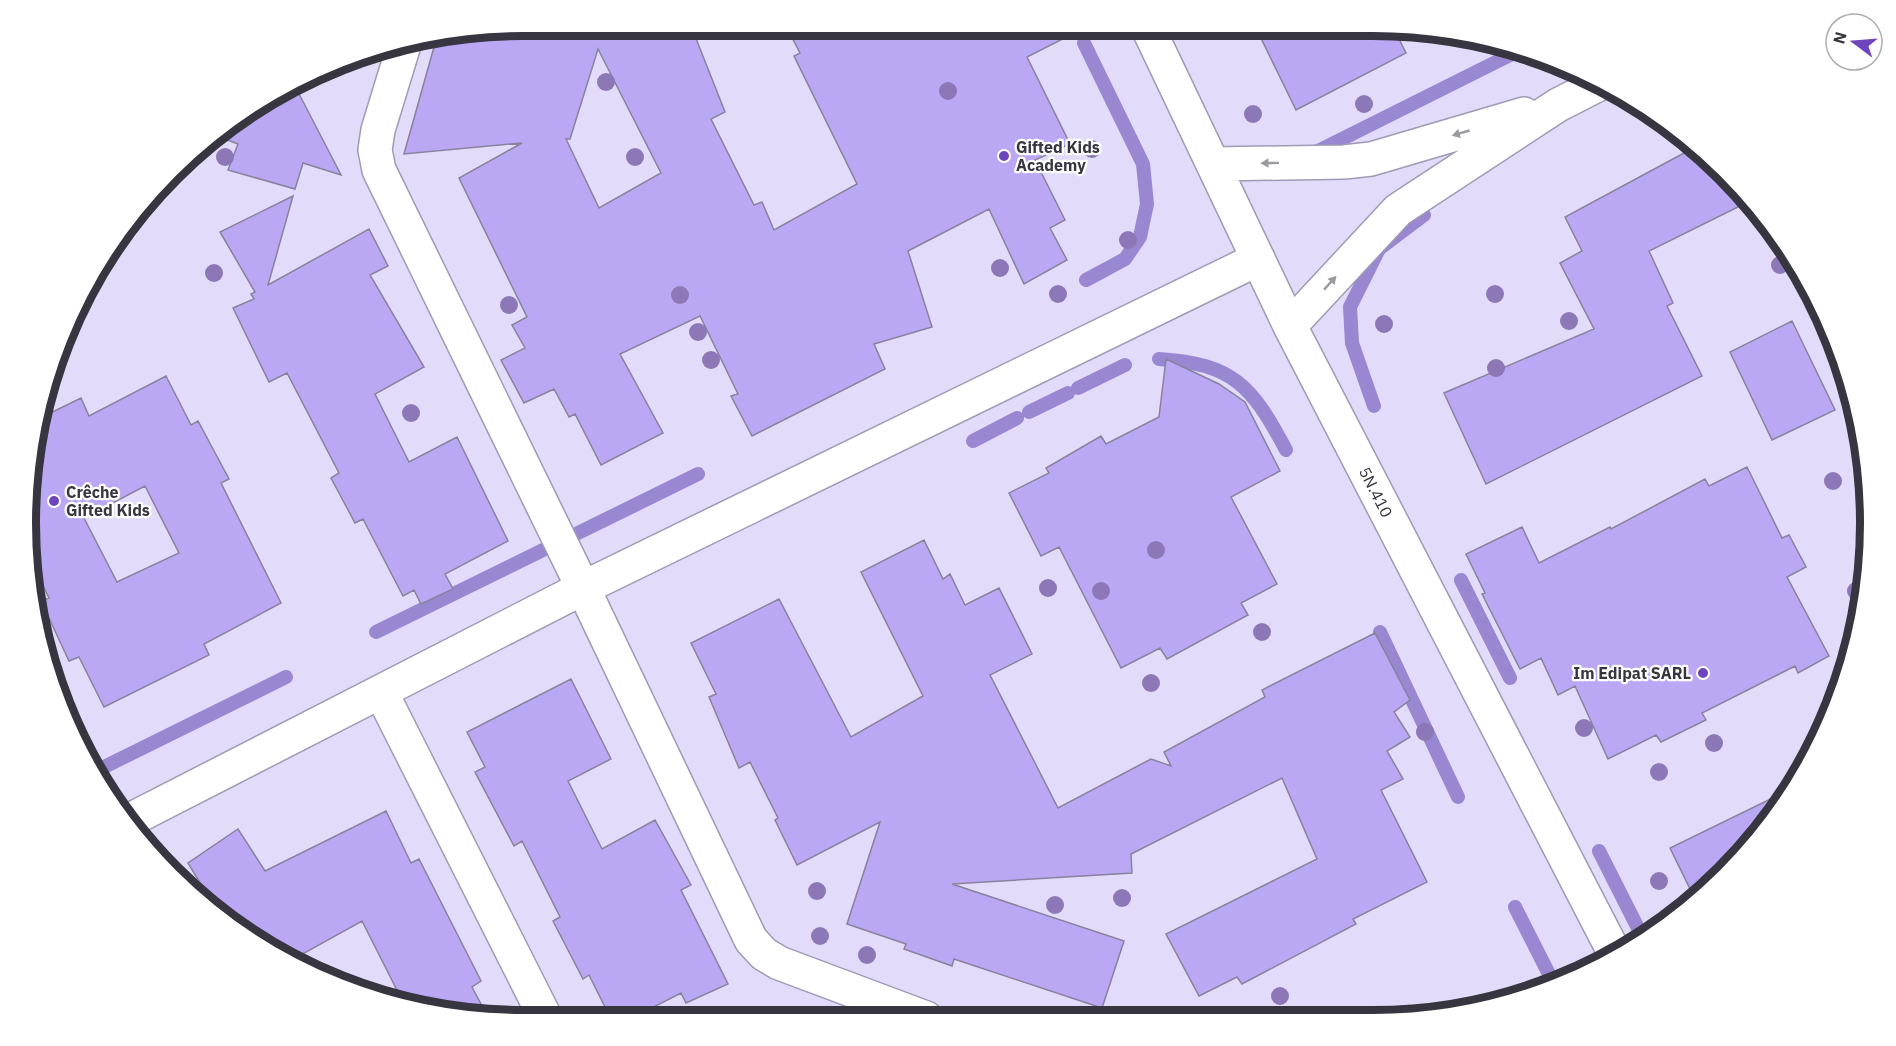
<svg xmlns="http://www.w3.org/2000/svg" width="1896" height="1046" font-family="'IBM Plex Sans',sans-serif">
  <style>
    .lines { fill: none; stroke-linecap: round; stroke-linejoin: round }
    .stream { stroke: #9a87d1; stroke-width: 14 }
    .building { fill: #bba8f5; stroke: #88829d; stroke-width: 1.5; fill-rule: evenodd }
    .minor-casing { stroke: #9f9ab5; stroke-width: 36 }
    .tertiary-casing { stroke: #9f9ab5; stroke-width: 36 }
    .minor { stroke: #fff; stroke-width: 33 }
    .tertiary { stroke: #fff; stroke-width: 33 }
    .tree { fill: #8c78b6 }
    .oneway { fill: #9b9aa0 }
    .poi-dot { fill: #6d44bc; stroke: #fff; stroke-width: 2 }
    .labels { text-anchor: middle; stroke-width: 4.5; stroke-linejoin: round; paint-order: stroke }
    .poi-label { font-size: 16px; font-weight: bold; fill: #373540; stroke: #fff; text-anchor: start }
    .street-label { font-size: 16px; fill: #373540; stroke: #fff }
    .rim { fill: none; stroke: #373540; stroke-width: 8 }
  </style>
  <rect width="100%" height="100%" fill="#e2dcfa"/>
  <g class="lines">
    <path class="stream" d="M 1084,43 L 1143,164 L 1147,204 L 1140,237 L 1125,259 L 1086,280
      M 1314,153 L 1518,51
      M 1159,359 C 1234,364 1252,386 1286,450
      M 1078,388 L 1125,365
      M 1374,406 L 1352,343 L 1350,307 L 1379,249 L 1424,215
      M 1029,412 L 1068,393
      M 973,441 L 1017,418
      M 578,533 L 698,474
      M 1461,580 L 1510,678
      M 376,632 L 543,550
      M 1380,632 L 1458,797
      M 104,767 L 286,677
      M 1599,851 L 1644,940
      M 1515,907 L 1554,984"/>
  </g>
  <path class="building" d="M 523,26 L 691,26 L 725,112 L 711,119 L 754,205 L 762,202 L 774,230 L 857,184 L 794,56 L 800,53 L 786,26 L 1088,26 L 1027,57 L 1070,144 L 1035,160 L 1065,220 L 1050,228 L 1067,260 L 1024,284 L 989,209 L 908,251 L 932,327 L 874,344 L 885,369 L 752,436 L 731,396 L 738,394 L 700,316 L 620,354 L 663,433 L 601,465 L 575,414 L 569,417 L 554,389 L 524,403 L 501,360 L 525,348 L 512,325 L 527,317 L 459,178 L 522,143 L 404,154 L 436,40 ZM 598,49 L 661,173 L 599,208 L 566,139 L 570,139 Z
    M 1255,26 L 1393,27 L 1406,53 L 1296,110 Z
    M 296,88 L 341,175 L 303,163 L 295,189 L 228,170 L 238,144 L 214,135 L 220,128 Z
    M 1697,146 L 1750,201 L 1649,251 L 1673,303 L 1667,306 L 1702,376 L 1486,484 L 1444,393 L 1594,329 L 1560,263 L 1582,251 L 1565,217 Z
    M 293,196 L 268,285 L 369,229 L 388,266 L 370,275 L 424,367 L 375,394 L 409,462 L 457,437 L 508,541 L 445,574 L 453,589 L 421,604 L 414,590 L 403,596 L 363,519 L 355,523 L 331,478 L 339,473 L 287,373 L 269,382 L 233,308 L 254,299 L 251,294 L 255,292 L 220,232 Z
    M 1792,321 L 1835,410 L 1772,440 L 1730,352 Z
    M 1166,359 L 1219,384 L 1245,402 L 1280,471 L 1231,497 L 1277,584 L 1241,603 L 1248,615 L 1167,659 L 1160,648 L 1121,668 L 1059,547 L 1041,556 L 1009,493 L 1049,473 L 1046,468 L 1101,436 L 1106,444 L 1159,417 Z
    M 166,376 L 191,425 L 198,421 L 229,479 L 221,483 L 281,603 L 204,644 L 209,655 L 104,707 L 79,657 L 69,661 L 41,601 L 49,598 L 27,553 L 40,418 L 81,398 L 89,416 ZM 145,486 L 179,553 L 117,582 L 84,518 Z
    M 1747,467 L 1782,538 L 1789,535 L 1806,567 L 1787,577 L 1829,656 L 1798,673 L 1795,666 L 1702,713 L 1706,720 L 1661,742 L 1656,735 L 1608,759 L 1575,686 L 1558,695 L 1541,658 L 1520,669 L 1482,594 L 1485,593 L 1466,554 L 1522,527 L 1539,563 L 1610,527 L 1611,529 L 1705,479 L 1709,486 Z
    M 924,540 L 943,579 L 950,574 L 965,605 L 999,588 L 1032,654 L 990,675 L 1058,808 L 1151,759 L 1171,766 L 1164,752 L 1265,697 L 1262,690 L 1375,633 L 1410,700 L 1394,712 L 1410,737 L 1387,751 L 1403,779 L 1381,790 L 1427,882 L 1353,919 L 1356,924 L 1242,984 L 1237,977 L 1199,996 L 1166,934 L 1317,859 L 1282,778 L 1131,854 L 1132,873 L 952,884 L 1124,941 L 1102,1008 L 954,959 L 952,966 L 904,949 L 906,944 L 847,924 L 880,822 L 797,865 L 775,820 L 778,818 L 750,762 L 739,768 L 709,697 L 716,694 L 691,643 L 779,599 L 851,737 L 923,696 L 861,572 Z
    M 571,679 L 611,759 L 568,781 L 602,849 L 655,820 L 691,885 L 681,890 L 728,984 L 686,1003 L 681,993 L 630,1019 L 611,1019 L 589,975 L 583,979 L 553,921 L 560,917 L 522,841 L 514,846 L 475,772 L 485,767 L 467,732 Z
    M 1791,789 L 1725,875 L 1695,899 L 1670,848 Z
    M 386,811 L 411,863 L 419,859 L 481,981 L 472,987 L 489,1019 L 403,1002 L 362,921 L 290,961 L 274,954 L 212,903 L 188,863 L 238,829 L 265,871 Z"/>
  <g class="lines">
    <g class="minor-casing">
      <path id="minor" d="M 404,45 L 378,130 L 375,150 L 379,170 L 583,588 L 751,940 L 764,954 L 779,963 L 926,1018
        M 381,692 L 546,1019
        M 130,820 L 583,588 L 1258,259"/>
    </g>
    <g class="tertiary-casing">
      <path id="tertiary" d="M 1147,26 L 1290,326 L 1615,954
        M 1213,164 L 1344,162 L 1371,159 L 1524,114
        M 1290,326 L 1398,210 L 1558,105 L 1601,83"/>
    </g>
    <use href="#minor" class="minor"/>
    <use href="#tertiary" class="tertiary"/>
  </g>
  <g class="tree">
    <circle cx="606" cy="82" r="9"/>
    <circle cx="948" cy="91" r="9"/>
    <circle cx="1364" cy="104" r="9"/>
    <circle cx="1253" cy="114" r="9"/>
    <circle cx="1092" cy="149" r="9"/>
    <circle cx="225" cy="157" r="9"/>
    <circle cx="635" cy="157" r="9"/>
    <circle cx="1128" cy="240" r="9"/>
    <circle cx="1780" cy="265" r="9"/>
    <circle cx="1000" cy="268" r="9"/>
    <circle cx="214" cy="273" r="9"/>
    <circle cx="1058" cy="294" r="9"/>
    <circle cx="1495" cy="294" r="9"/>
    <circle cx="680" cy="295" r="9"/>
    <circle cx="509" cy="305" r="9"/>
    <circle cx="1569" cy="321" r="9"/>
    <circle cx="1384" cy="324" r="9"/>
    <circle cx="698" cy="332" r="9"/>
    <circle cx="711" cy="360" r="9"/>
    <circle cx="1496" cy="368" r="9"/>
    <circle cx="411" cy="413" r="9"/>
    <circle cx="1833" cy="481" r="9"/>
    <circle cx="1156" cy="550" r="9"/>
    <circle cx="1048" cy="588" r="9"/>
    <circle cx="1101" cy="591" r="9"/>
    <circle cx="1856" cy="591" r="9"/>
    <circle cx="1262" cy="632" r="9"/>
    <circle cx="1151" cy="683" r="9"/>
    <circle cx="1584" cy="728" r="9"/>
    <circle cx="1425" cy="732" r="9"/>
    <circle cx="1714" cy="743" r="9"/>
    <circle cx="1659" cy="772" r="9"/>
    <circle cx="1659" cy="881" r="9"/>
    <circle cx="817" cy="891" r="9"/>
    <circle cx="1122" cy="898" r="9"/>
    <circle cx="1055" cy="905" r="9"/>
    <circle cx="820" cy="936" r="9"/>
    <circle cx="867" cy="955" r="9"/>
    <circle cx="1280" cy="996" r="9"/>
  </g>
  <defs><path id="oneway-solid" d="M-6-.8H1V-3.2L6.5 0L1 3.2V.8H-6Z" transform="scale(1.5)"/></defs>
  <g class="oneway">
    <use href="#oneway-solid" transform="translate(1461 133) rotate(164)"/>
    <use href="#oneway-solid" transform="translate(1270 163) rotate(179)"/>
    <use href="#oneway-solid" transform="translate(1330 283) rotate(-48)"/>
  </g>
  <g class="poi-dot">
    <circle cx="1004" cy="156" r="6"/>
    <circle cx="54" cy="501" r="6"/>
    <circle cx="1703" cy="673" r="6"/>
  </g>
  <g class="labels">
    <g class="poi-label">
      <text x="1016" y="153">Gifted Kids<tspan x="1016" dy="18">Academy</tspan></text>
      <text x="66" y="498">Crêche<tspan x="66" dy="18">Gifted Kids</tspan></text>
      <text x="1691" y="679" text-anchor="end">Im Edipat SARL</text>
    </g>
    <g class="street-label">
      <text transform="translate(1376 492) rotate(63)" y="6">5N.410</text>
    </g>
  </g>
  <path d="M0 0H1896V1046H0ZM523 36H1373A487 487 0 0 1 1860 523V523A487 487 0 0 1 1373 1010H523A487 487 0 0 1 36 523V523A487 487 0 0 1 523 36Z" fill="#fff" fill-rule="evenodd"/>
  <path class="rim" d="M523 36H1373A487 487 0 0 1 1860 523V523A487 487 0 0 1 1373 1010H523A487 487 0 0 1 36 523V523A487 487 0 0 1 523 36Z"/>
  <g transform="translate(1854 42) rotate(286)"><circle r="28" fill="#ffffff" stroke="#afaeb3" stroke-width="1.5"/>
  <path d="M0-4.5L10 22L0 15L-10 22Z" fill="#6d44bc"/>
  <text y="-9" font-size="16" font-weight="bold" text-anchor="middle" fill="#373540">N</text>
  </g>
</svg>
